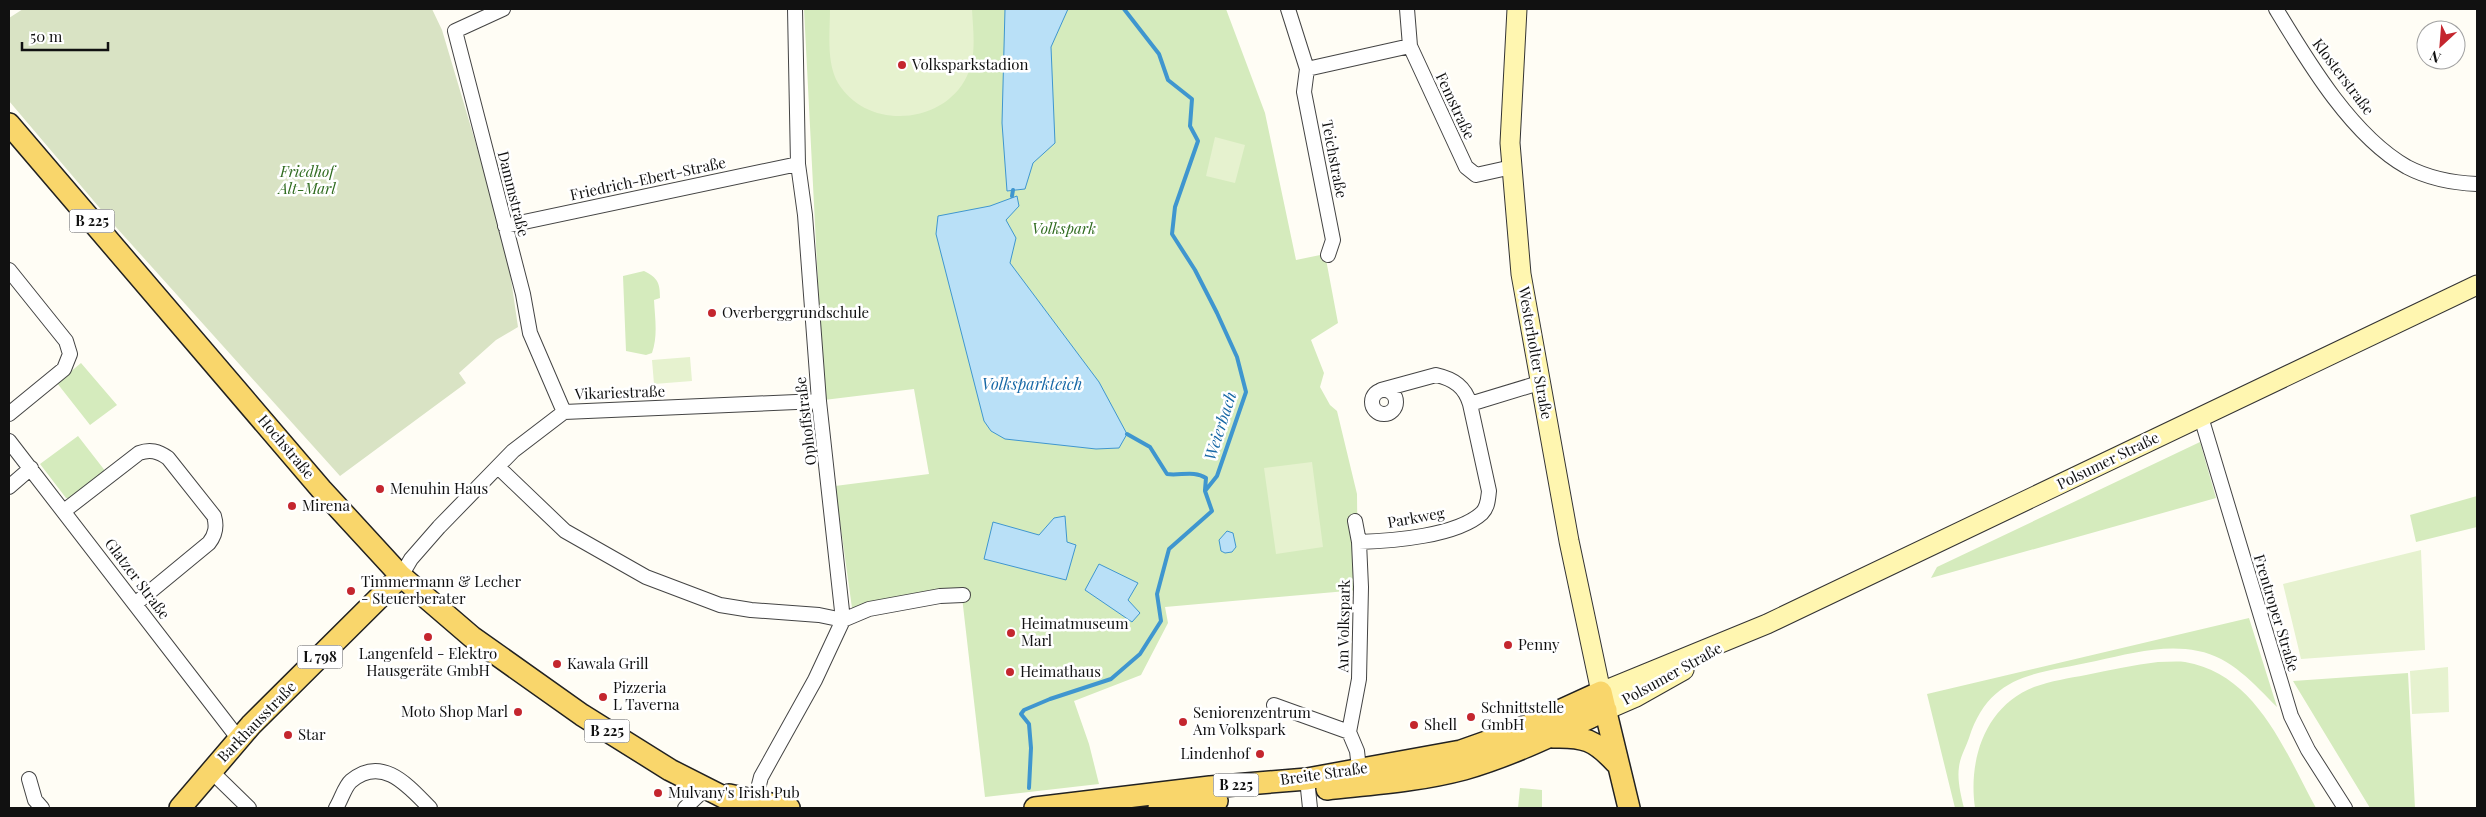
<svg xmlns="http://www.w3.org/2000/svg" width="2486" height="817" font-family="'Playfair Display',serif">
  <style>
    .green { fill: #d5ebbd }
    .cemetery { fill: #d9e3c4 }
    .pitch { fill: #e6f2cf }
    .water { fill: #b9e0f7; stroke: #3f96cf }
    .lines { fill: none; stroke-linecap: round; stroke-linejoin: round }
    .stream { stroke: #3f96cf; stroke-width: 4 }
    .street-casing { stroke: #444; stroke-width: 16 }
    .secondary-casing { stroke: #333; stroke-width: 21 }
    .primary-casing { stroke: #222; stroke-width: 24 }
    .street { stroke: #fff; stroke-width: 14 }
    .secondary { stroke: #fff6b0; stroke-width: 19 }
    .primary { stroke: #f9d66b; stroke-width: 21 }
    .poi-dot { fill: #c4262e; stroke: #fff; stroke-width: 2 }
    .labels { text-anchor: middle; stroke-width: 5; stroke-linejoin: round; paint-order: stroke }
    .shield { fill: #fff; stroke: #585858; stroke-width: 1 }
    .shield-label { font-size: 14px; font-weight: bold; fill: #111 }
    .poi-label { font-size: 15px; fill: #111; stroke: #fff; text-anchor: start }
    .street-label { font-size: 15px; fill: #111; stroke: #fff }
    .park-label { font-size: 15px; font-style: italic; fill: #2f6b1f; stroke: #fff }
    .water-label { font-size: 16px; font-style: italic; fill: #1768a6; stroke: #fff }
  </style>
  <rect width="100%" height="100%" fill="#fffdf5"/>
  <path class="green" d="M 804,9 L 1226,9 L 1265,113 L 1296,260 L 1325,254 L 1338,323 L 1311,340 L 1324,373 L 1320,387 L 1330,405 L 1337,411 L 1357,494 L 1358,590 L 1165,607 L 1168,623 L 1141,675 L 1074,701 L 1089,744 L 1099,784 L 985,797 L 962,597 L 852,608 L 835,486 L 929,474 L 914,389 L 824,400 Z
    M 644,271 C 658,278 660,283 660,298 L 654,300 C 655,318 658,336 652,353 L 646,355 L 626,351 L 623,276 Z
    M 81,363 L 117,405 L 90,425 L 57,383 Z
    M 78,436 L 106,472 L 71,498 L 66,498 L 40,464 Z
    M 2200,442 L 2216,498 L 1931,578 L 1937,567 Z
    M 2477,496 L 2477,527 L 2416,542 L 2410,515 Z
    M 2249,618 L 2277,707 C 2254,684 2231,657 2198,651 C 2163,644 2130,654 2096,661 C 2038,674 1990,672 1969,738 C 1966,747 1960,757 1959,767 C 1957,780 1961,796 1964,808 L 1955,808 L 1927,694 Z
    M 2158,662 C 2167,662 2177,661 2185,662 C 2257,674 2285,752 2316,808 L 1975,808 C 1968,760 1985,706 2034,687 C 2051,681 2069,678 2086,675 C 2110,670 2134,665 2158,662 Z
    M 2408,673 L 2415,808 L 2370,808 L 2293,681 Z
    M 1520,788 L 1542,790 L 1542,808 L 1518,808 Z"/>
  <path class="cemetery" d="M 23,9 L 432,9 L 442,30 L 506,245 L 518,327 L 496,340 L 459,373 L 466,383 L 340,476 L 115,226 L 9,101 L 9,18 Z"/>
  <path class="pitch" d="M 830,9 L 972,9 C 973,31 977,55 967,76 C 944,125 867,131 838,83 C 826,62 830,32 830,9 Z
    M 1215,137 L 1245,145 L 1235,183 L 1206,176 Z
    M 690,357 L 692,381 L 654,384 L 652,360 Z
    M 1312,462 L 1323,547 L 1276,554 L 1264,468 Z
    M 2421,550 L 2425,650 L 2301,659 L 2283,584 Z
    M 2448,667 L 2449,712 L 2412,714 L 2410,671 Z"/>
  <path class="water" d="M 1005,9 L 1068,9 L 1051,47 L 1055,143 L 1033,163 L 1025,189 L 1007,191 L 1002,123 Z
    M 1017,196 L 1019,206 L 1006,220 L 1016,238 L 1010,263 L 1099,382 L 1127,434 L 1119,448 L 1096,449 L 1005,439 L 991,431 L 984,421 L 936,234 L 938,216 L 990,206 Z
    M 1065,516 L 1067,542 L 1076,545 L 1066,580 L 984,559 L 993,522 L 1039,535 L 1054,518 Z
    M 1227,531 L 1233,533 L 1236,547 L 1232,552 L 1225,553 L 1221,551 L 1219,540 Z
    M 1099,564 L 1138,583 L 1128,600 L 1140,613 L 1132,622 L 1085,590 Z"/>
  <g class="lines">
    <path class="stream" d="M 1012,196 L 1013,190
      M 1127,434 L 1150,447 L 1167,474 C 1180,476 1194,470 1206,478 L 1205,490
      M 1029,788 L 1031,748 L 1029,724 L 1021,714 L 1024,710 L 1050,699 L 1111,679 L 1140,654 L 1161,621 L 1157,594 L 1169,549 L 1212,511 L 1205,491 L 1217,476 L 1246,392 L 1237,357 L 1217,313 L 1195,270 L 1172,234 L 1175,207 L 1198,141 L 1190,126 L 1192,99 L 1168,80 L 1159,54 L 1124,9"/>
    <g class="street-casing">
      <path id="street" d="M 503,9 L 455,31 L 523,294 L 530,333 L 564,412
        M 1288,9 L 1307,69
        M 1407,9 L 1410,46 L 1466,167 L 1476,175 L 1512,167
        M 2276,9 C 2308,62 2352,136 2407,167 C 2428,178 2453,183 2477,184
        M 505,226 L 798,164
        M 1328,255 L 1333,240 L 1304,92 L 1307,69 L 1410,46
        M 9,270 L 66,341 L 70,354 L 64,369 L 9,414
        M 1381,390 L 1436,375 C 1454,379 1465,387 1470,404
        M1372 402a12 12 0 1 1 24 0a12 12 0 1 1-24 0Z
        M 2201,417 L 2291,716 L 2308,750 L 2345,808
        M 9,441 L 238,738
        M 498,467 L 565,531 L 646,577 L 720,605 L 751,610 L 819,615 L 843,620 L 869,609 L 940,596 L 963,595
        M 9,487 L 31,468
        M 64,511 L 139,453 C 150,449 158,451 168,458 L 214,516 C 217,526 216,534 209,543 L 135,604
        M 1355,521 L 1359,542 L 1361,587 L 1359,679 L 1349,732 L 1357,751 L 1360,777
        M 1359,542 C 1393,541 1457,536 1482,513 C 1488,507 1488,499 1489,491 L 1470,404 L 1539,383
        M 401,576 L 411,559 L 439,527 L 513,451 L 564,412 L 819,401
        M 1274,705 L 1349,732
        M 211,771 L 249,808
        M 29,779 L 35,800 L 42,808
        M 1307,779 L 1310,808
        M 336,808 C 341,800 345,786 351,781 C 383,754 410,788 430,808
        M 685,808 L 705,789
        M 753,808 L 761,777 L 815,680 L 843,620 L 819,401 L 805,215 L 798,164 L 795,9"/>
    </g>
    <g class="secondary-casing">
      <path id="secondary" d="M 1517,9 L 1510,143 L 1521,274 L 1569,541 L 1601,692 L 1767,624 L 2477,285
        M 1606,710 L 1636,697 L 1684,670"/>
    </g>
    <g class="primary-casing">
      <path id="primary" d="M 9,124 L 321,489 L 401,576 L 472,637 L 582,715 L 670,770 L 745,808
        M 1553,737 C 1584,736 1595,740 1616,763
        M 1327,789 C 1373,784 1419,781 1464,769 C 1513,755 1559,732 1606,710
        M 729,795 L 789,808
        M 180,808 L 251,725 L 401,576
        M 1035,808 L 1210,787 L 1307,779 L 1461,751 L 1509,734 L 1601,692 L 1629,808
        M 1159,808 L 1217,801"/>
    </g>
    <use href="#street" class="street"/>
    <use href="#secondary" class="secondary"/>
    <use href="#primary" class="primary"/>
  </g>
  <g class="poi-dot">
    <circle cx="902" cy="65" r="5"/>
    <circle cx="712" cy="313" r="5"/>
    <circle cx="380" cy="489" r="5"/>
    <circle cx="292" cy="506" r="5"/>
    <circle cx="351" cy="591" r="5"/>
    <circle cx="1011" cy="633" r="5"/>
    <circle cx="428" cy="637" r="5"/>
    <circle cx="1508" cy="645" r="5"/>
    <circle cx="557" cy="664" r="5"/>
    <circle cx="1010" cy="672" r="5"/>
    <circle cx="603" cy="697" r="5"/>
    <circle cx="518" cy="712" r="5"/>
    <circle cx="1471" cy="717" r="5"/>
    <circle cx="1183" cy="722" r="5"/>
    <circle cx="1414" cy="725" r="5"/>
    <circle cx="288" cy="735" r="5"/>
    <circle cx="1260" cy="754" r="5"/>
    <circle cx="658" cy="793" r="5"/>
  </g>
  <g class="labels">
    <g class="shield">
      <rect x="69.5" y="209.5" width="45" height="23" rx="4"/>
      <rect x="297.5" y="645.5" width="45" height="23" rx="4"/>
      <rect x="584.5" y="719.5" width="45" height="23" rx="4"/>
      <rect x="1213.5" y="773.5" width="45" height="23" rx="4"/>
    </g>
    <g class="shield-label">
      <text x="92" y="226">B 225</text>
      <text x="320" y="662">L 798</text>
      <text x="607" y="736">B 225</text>
      <text x="1236" y="790">B 225</text>
    </g>
    <g class="poi-label">
      <text x="912" y="70">Volksparkstadion</text>
      <text x="722" y="318">Overberggrundschule</text>
      <text x="390" y="494">Menuhin Haus</text>
      <text x="302" y="511">Mirena</text>
      <text x="361" y="587">Timmermann &amp; Lecher<tspan x="361" dy="17">- Steuerberater</tspan></text>
      <text x="1021" y="629">Heimatmuseum<tspan x="1021" dy="17">Marl</tspan></text>
      <text x="1518" y="650">Penny</text>
      <text x="428" y="659" text-anchor="middle">Langenfeld - Elektro<tspan x="428" dy="17">Hausgeräte GmbH</tspan></text>
      <text x="567" y="669">Kawala Grill</text>
      <text x="1020" y="677">Heimathaus</text>
      <text x="613" y="693">Pizzeria<tspan x="613" dy="17">L Taverna</tspan></text>
      <text x="1481" y="713">Schnittstelle<tspan x="1481" dy="17">GmbH</tspan></text>
      <text x="508" y="717" text-anchor="end">Moto Shop Marl</text>
      <text x="1193" y="718">Seniorenzentrum<tspan x="1193" dy="17">Am Volkspark</tspan></text>
      <text x="1424" y="730">Shell</text>
      <text x="298" y="740">Star</text>
      <text x="1250" y="759" text-anchor="end">Lindenhof</text>
      <text x="668" y="798">Mulvany's Irish Pub</text>
    </g>
    <g class="street-label">
      <text transform="translate(2343 77) rotate(53)" y="5">Klosterstraße</text>
      <text transform="translate(1455 106) rotate(65)" y="5">Femstraße</text>
      <text transform="translate(1334 159) rotate(79)" y="5">Teichstraße</text>
      <text transform="translate(648 179) rotate(-12)" y="5">Friedrich-Ebert-Straße</text>
      <text transform="translate(513 194) rotate(76)" y="5">Dammstraße</text>
      <text transform="translate(1535 353) rotate(80)" y="5">Westerholter Straße</text>
      <text transform="translate(620 393) rotate(-2)" y="5">Vikariestraße</text>
      <text transform="translate(806 421) rotate(-97)" y="5">Ophoffstraße</text>
      <text transform="translate(286 447) rotate(50)" y="5">Hochstraße</text>
      <text transform="translate(2108 461) rotate(-26)" y="5">Polsumer Straße</text>
      <text transform="translate(1416 518) rotate(-10)" y="5">Parkweg</text>
      <text transform="translate(137 579) rotate(53)" y="5">Glatzer Straße</text>
      <text transform="translate(2276 613) rotate(73)" y="5">Frentroper Straße</text>
      <text transform="translate(1344 626) rotate(-89)" y="5">Am Volkspark</text>
      <text transform="translate(1672 674) rotate(-29)" y="5">Polsumer Straße</text>
      <text transform="translate(257 722) rotate(-46)" y="5">Barkhausstraße</text>
      <text transform="translate(1324 774) rotate(-8)" y="5">Breite Straße</text>
    </g>
    <g class="park-label">
      <text x="307" y="177">Friedhof<tspan x="307" dy="17">Alt-Marl</tspan></text>
      <text x="1064" y="234">Volkspark</text>
    </g>
    <g class="water-label">
      <text x="1032" y="390">Volksparkteich</text>
      <text transform="translate(1220 426) rotate(-72)" y="6">Weierbach</text>
    </g>
  </g>
  <rect width="2486" height="817" fill="none" stroke="#111111" stroke-width="20"/>
  <g transform="translate(2441 45) rotate(206)"><circle r="24" fill="#ffffff" stroke="#a0a0a0"/>
  <path d="M0-4L9 19L0 12L-9 19Z" fill="#c4262e"/>
  <text y="-8" font-size="14" font-weight="bold" text-anchor="middle" fill="#111111">N</text>
  </g>
  <path d="M22 42v8h86v-8" fill="none" stroke="#111111" stroke-width="2.5"/>
  <text x="30" y="42" font-size="15" fill="#111111" stroke="#ffffff" stroke-width="4" paint-order="stroke">50 m</text>
</svg>
